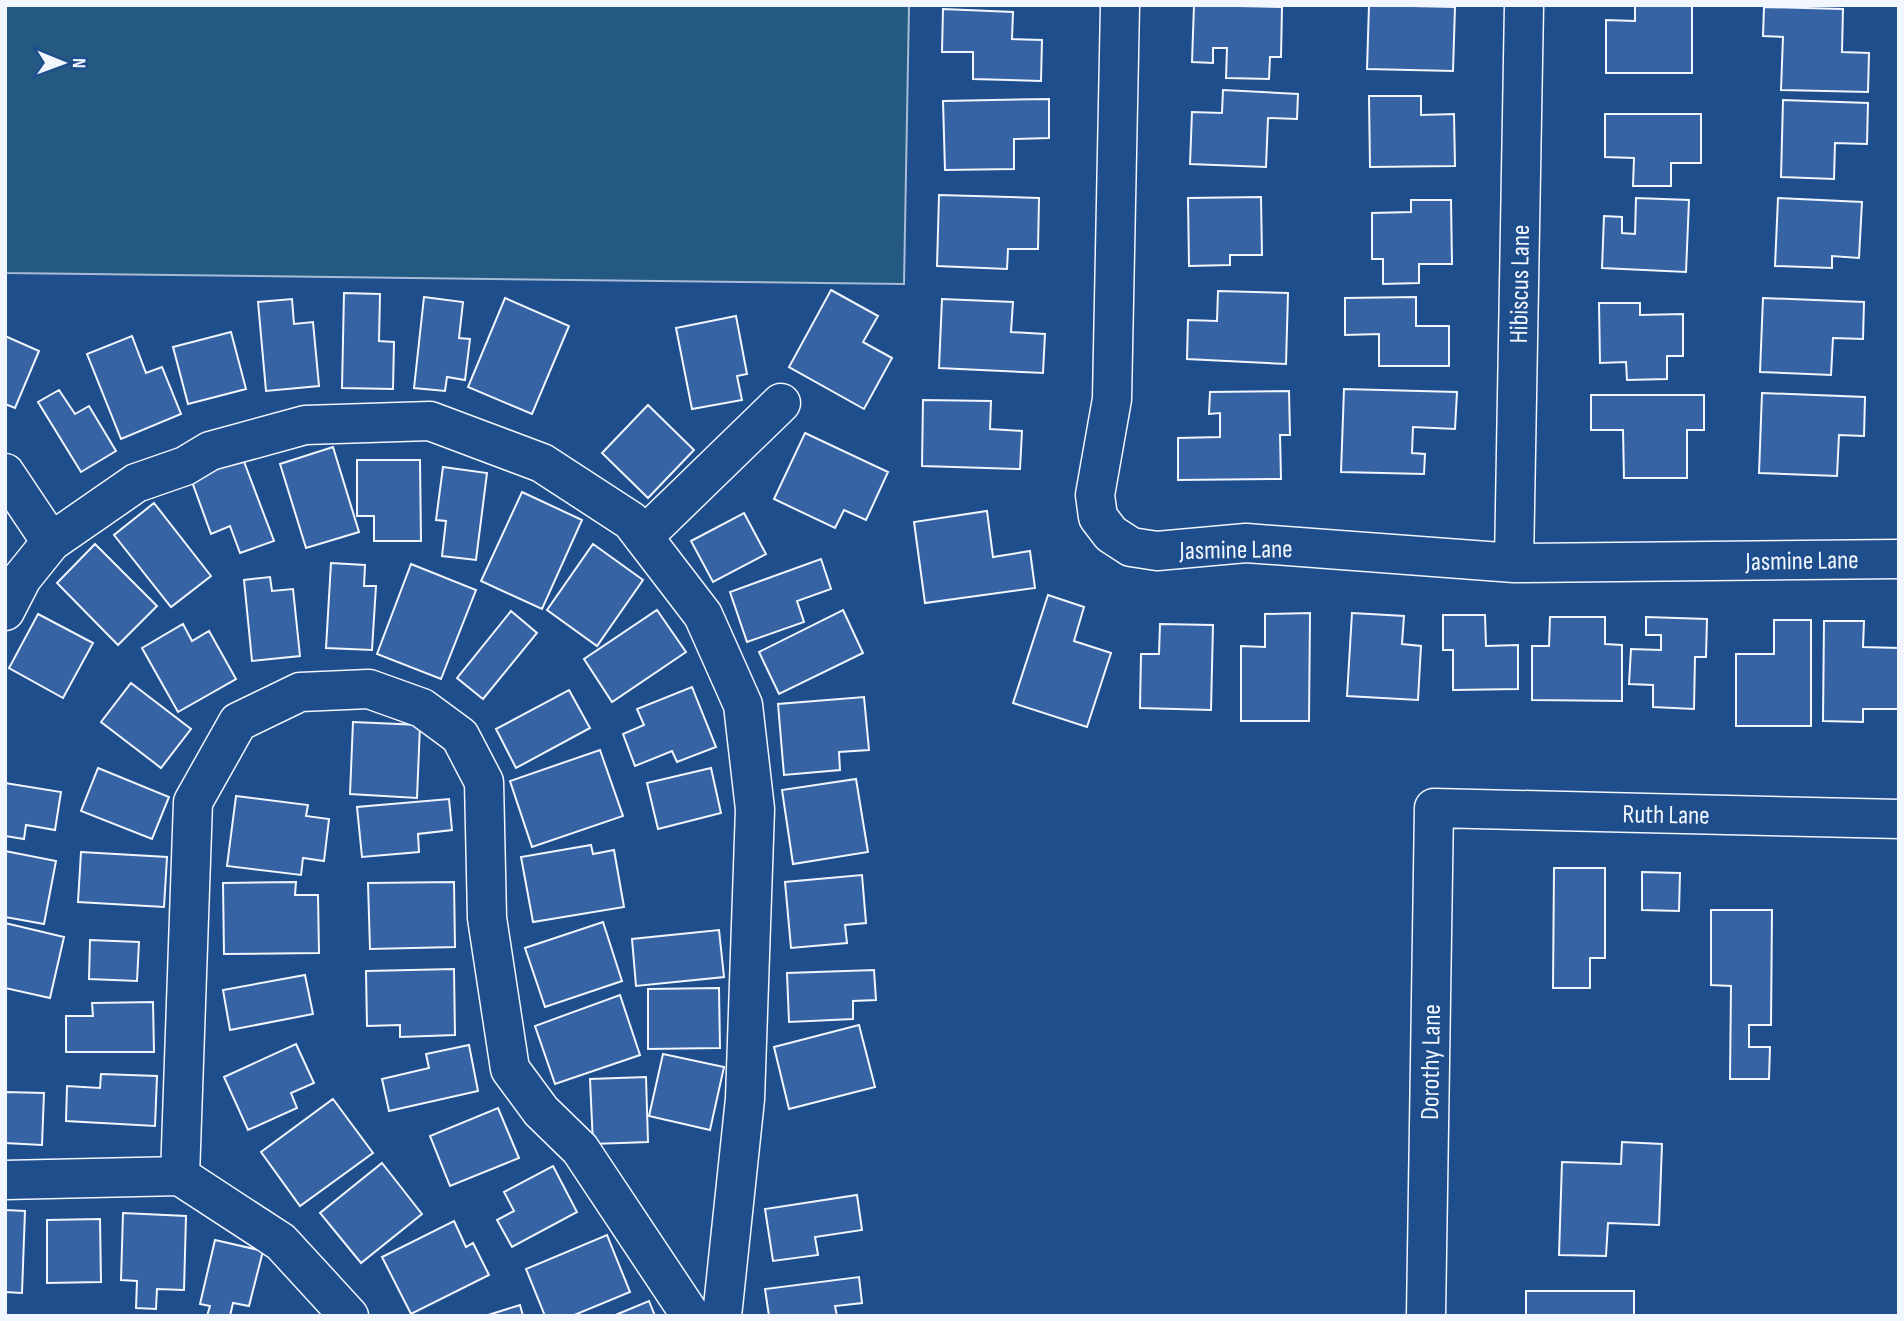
<svg xmlns="http://www.w3.org/2000/svg" width="1904" height="1321" font-family="'Sofia Sans Condensed',sans-serif">
  <style>
    .grass { fill: #245a82; stroke: #a8bbd7; stroke-width: 2 }
    .building { fill: #3563a3; stroke: #f2f6ff; stroke-width: 2 }
    .lines { fill: none; stroke-linecap: round; stroke-linejoin: round }
    .minor-casing { stroke: #f2f6ff; stroke-width: 41 }
    .minor { stroke: #1f4e8c; stroke-width: 38 }
    .labels { text-anchor: middle; stroke-width: 5; stroke-linejoin: round; paint-order: stroke }
    .street-label { font-size: 26px; fill: #f2f6ff; stroke: #1f4e8c }
  </style>
  <rect width="100%" height="100%" fill="#1f4e8c"/>
  <path class="grass" d="M 5,5 L 909,5 L 904,284 L 5,273 Z"/>
  <path class="building" d="M 1194,5 L 1282,7 L 1281,57 L 1270,57 L 1269,79 L 1226,78 L 1227,48 L 1213,48 L 1213,63 L 1192,62 Z
    M 1369,5 L 1455,7 L 1453,71 L 1367,69 Z
    M 1635,5 L 1692,5 L 1692,73 L 1606,73 L 1606,20 L 1635,21 Z
    M 1764,7 L 1843,9 L 1842,52 L 1869,53 L 1868,92 L 1781,90 L 1783,37 L 1763,36 Z
    M 943,9 L 1013,12 L 1012,39 L 1042,40 L 1041,81 L 973,79 L 973,52 L 942,52 Z
    M 1223,90 L 1298,94 L 1297,119 L 1268,118 L 1266,167 L 1190,164 L 1192,112 L 1222,113 Z
    M 1369,96 L 1421,96 L 1421,115 L 1454,114 L 1455,166 L 1370,167 Z
    M 1049,99 L 1049,138 L 1014,139 L 1014,169 L 945,170 L 943,101 Z
    M 1783,100 L 1868,103 L 1867,144 L 1835,143 L 1834,179 L 1781,177 Z
    M 1605,114 L 1701,114 L 1701,163 L 1671,163 L 1671,186 L 1633,186 L 1634,158 L 1605,157 Z
    M 939,195 L 1039,198 L 1038,249 L 1008,249 L 1007,269 L 937,266 Z
    M 1261,197 L 1262,255 L 1230,255 L 1230,265 L 1189,266 L 1188,198 Z
    M 1636,198 L 1689,200 L 1686,272 L 1602,268 L 1604,216 L 1622,217 L 1622,233 L 1635,234 Z
    M 1778,198 L 1862,202 L 1859,258 L 1832,256 L 1832,268 L 1775,266 Z
    M 1411,200 L 1451,200 L 1452,264 L 1419,264 L 1419,283 L 1383,284 L 1383,259 L 1372,259 L 1372,213 L 1411,212 Z
    M 831,290 L 878,316 L 863,342 L 892,358 L 864,409 L 789,367 Z
    M 1218,291 L 1288,293 L 1286,364 L 1187,359 L 1188,320 L 1217,321 Z
    M 344,293 L 380,294 L 379,341 L 394,342 L 393,389 L 342,388 Z
    M 424,297 L 463,302 L 459,338 L 470,339 L 465,380 L 447,377 L 445,391 L 414,388 Z
    M 1416,297 L 1416,326 L 1449,326 L 1449,366 L 1379,366 L 1379,334 L 1345,335 L 1345,298 Z
    M 505,298 L 569,326 L 532,414 L 468,387 Z
    M 1763,298 L 1864,302 L 1863,339 L 1833,338 L 1831,375 L 1760,372 Z
    M 292,299 L 294,324 L 313,322 L 319,386 L 266,391 L 258,302 Z
    M 942,299 L 1013,302 L 1011,332 L 1045,334 L 1043,373 L 939,368 Z
    M 1599,303 L 1640,303 L 1640,315 L 1683,314 L 1683,356 L 1667,356 L 1667,379 L 1627,380 L 1626,362 L 1600,363 Z
    M 736,316 L 747,374 L 737,376 L 742,400 L 692,409 L 676,328 Z
    M 231,332 L 246,389 L 188,404 L 173,347 Z
    M 5,336 L 39,351 L 15,408 L 5,404 Z
    M 132,336 L 146,373 L 162,367 L 181,414 L 121,439 L 87,354 Z
    M 1344,389 L 1457,392 L 1455,429 L 1413,427 L 1412,453 L 1425,454 L 1424,474 L 1341,472 Z
    M 59,390 L 75,414 L 89,406 L 116,451 L 81,472 L 38,402 Z
    M 1289,391 L 1290,435 L 1280,435 L 1281,479 L 1178,480 L 1178,438 L 1220,437 L 1220,413 L 1209,414 L 1210,392 Z
    M 1762,393 L 1865,397 L 1864,436 L 1839,435 L 1837,476 L 1759,473 Z
    M 1591,395 L 1704,395 L 1704,430 L 1687,430 L 1687,478 L 1624,478 L 1623,430 L 1591,430 Z
    M 923,400 L 991,401 L 990,429 L 1022,431 L 1020,469 L 922,466 Z
    M 648,405 L 694,450 L 648,498 L 602,453 Z
    M 805,433 L 888,472 L 866,520 L 844,510 L 835,528 L 774,499 Z
    M 333,447 L 359,532 L 306,548 L 280,464 Z
    M 243,459 L 274,541 L 240,553 L 230,526 L 211,534 L 191,479 Z
    M 357,460 L 420,460 L 421,541 L 374,541 L 374,516 L 357,516 Z
    M 443,467 L 487,473 L 476,560 L 442,556 L 446,521 L 436,520 Z
    M 522,492 L 582,520 L 542,609 L 481,581 Z
    M 154,503 L 211,576 L 171,607 L 114,535 Z
    M 987,511 L 993,557 L 1030,551 L 1035,588 L 925,603 L 914,522 Z
    M 744,513 L 766,554 L 713,582 L 691,541 Z
    M 95,544 L 157,606 L 118,645 L 57,583 Z
    M 593,544 L 643,580 L 597,646 L 547,610 Z
    M 821,559 L 831,589 L 797,601 L 804,622 L 747,642 L 730,592 Z
    M 331,563 L 365,565 L 364,586 L 376,586 L 372,650 L 326,648 Z
    M 411,564 L 476,590 L 441,679 L 377,654 Z
    M 270,577 L 272,591 L 293,589 L 300,656 L 252,661 L 244,580 Z
    M 1048,595 L 1084,607 L 1074,641 L 1111,653 L 1087,727 L 1013,703 Z
    M 657,610 L 686,652 L 612,702 L 584,659 Z
    M 843,610 L 863,653 L 779,694 L 759,652 Z
    M 511,611 L 537,633 L 483,699 L 457,678 Z
    M 1310,613 L 1309,721 L 1241,721 L 1241,646 L 1265,647 L 1265,614 Z
    M 1352,613 L 1404,616 L 1402,644 L 1421,646 L 1418,700 L 1347,696 Z
    M 38,614 L 93,643 L 63,698 L 9,668 Z
    M 1443,615 L 1485,615 L 1486,646 L 1518,645 L 1518,689 L 1453,690 L 1453,650 L 1443,650 Z
    M 1550,617 L 1605,617 L 1605,644 L 1622,645 L 1622,701 L 1532,700 L 1532,646 L 1549,646 Z
    M 1646,617 L 1707,619 L 1706,657 L 1695,657 L 1694,709 L 1653,707 L 1653,685 L 1629,684 L 1631,649 L 1661,650 L 1661,635 L 1646,635 Z
    M 1774,620 L 1811,620 L 1811,726 L 1736,726 L 1736,654 L 1774,654 Z
    M 1824,621 L 1864,621 L 1863,647 L 1899,648 L 1899,709 L 1863,709 L 1863,722 L 1823,721 Z
    M 183,624 L 192,641 L 209,631 L 236,679 L 178,712 L 142,648 Z
    M 1160,624 L 1213,625 L 1211,710 L 1140,708 L 1141,654 L 1159,654 Z
    M 131,683 L 191,729 L 161,768 L 101,722 Z
    M 692,687 L 716,747 L 677,762 L 672,751 L 635,766 L 623,734 L 644,725 L 637,709 Z
    M 569,690 L 590,728 L 516,768 L 496,729 Z
    M 864,697 L 869,750 L 839,752 L 840,770 L 784,775 L 778,704 Z
    M 353,722 L 420,725 L 417,798 L 350,794 Z
    M 600,750 L 623,816 L 532,847 L 510,781 Z
    M 98,768 L 169,797 L 152,839 L 81,811 Z
    M 711,768 L 721,813 L 658,829 L 647,783 Z
    M 856,779 L 868,852 L 793,864 L 782,790 Z
    M 5,783 L 61,792 L 55,830 L 26,825 L 24,839 L 5,836 Z
    M 236,796 L 308,805 L 306,816 L 329,819 L 324,861 L 303,858 L 301,875 L 227,866 Z
    M 449,799 L 452,830 L 418,834 L 419,852 L 362,857 L 357,807 Z
    M 591,845 L 593,854 L 614,850 L 624,907 L 533,922 L 521,857 Z
    M 5,851 L 56,861 L 44,924 L 5,917 Z
    M 81,852 L 167,857 L 164,907 L 78,902 Z
    M 1554,868 L 1605,868 L 1605,958 L 1590,958 L 1590,988 L 1553,988 Z
    M 1642,872 L 1680,873 L 1679,911 L 1642,910 Z
    M 862,875 L 866,923 L 845,925 L 847,943 L 791,948 L 785,882 Z
    M 296,882 L 295,895 L 318,895 L 319,953 L 224,954 L 223,883 Z
    M 454,882 L 455,947 L 370,949 L 368,883 Z
    M 1711,910 L 1772,910 L 1771,1025 L 1749,1025 L 1749,1047 L 1770,1047 L 1769,1079 L 1730,1079 L 1731,986 L 1711,985 Z
    M 603,922 L 622,981 L 545,1007 L 525,948 Z
    M 5,923 L 64,937 L 50,998 L 5,988 Z
    M 719,930 L 724,977 L 636,986 L 632,939 Z
    M 90,940 L 139,942 L 137,981 L 89,979 Z
    M 454,969 L 455,1035 L 400,1037 L 400,1025 L 367,1026 L 366,971 Z
    M 874,970 L 876,1000 L 853,1001 L 853,1019 L 789,1022 L 787,973 Z
    M 305,975 L 313,1014 L 230,1030 L 223,990 Z
    M 719,988 L 720,1048 L 648,1049 L 648,989 Z
    M 620,995 L 640,1055 L 555,1084 L 535,1026 Z
    M 153,1002 L 154,1052 L 66,1052 L 66,1016 L 93,1016 L 92,1003 Z
    M 859,1025 L 875,1087 L 789,1109 L 774,1047 Z
    M 296,1044 L 314,1083 L 291,1093 L 297,1108 L 248,1130 L 224,1077 Z
    M 469,1045 L 478,1091 L 389,1111 L 382,1079 L 429,1068 L 426,1054 Z
    M 663,1054 L 724,1067 L 710,1130 L 649,1116 Z
    M 101,1074 L 157,1076 L 155,1126 L 66,1121 L 67,1086 L 100,1088 Z
    M 646,1077 L 648,1142 L 593,1144 L 590,1079 Z
    M 5,1092 L 44,1093 L 42,1145 L 5,1143 Z
    M 333,1099 L 373,1153 L 300,1206 L 261,1152 Z
    M 498,1108 L 519,1158 L 450,1186 L 430,1136 Z
    M 1622,1142 L 1662,1144 L 1659,1225 L 1608,1223 L 1606,1256 L 1559,1255 L 1562,1162 L 1621,1164 Z
    M 382,1163 L 422,1214 L 361,1263 L 320,1213 Z
    M 553,1166 L 577,1212 L 512,1247 L 497,1220 L 514,1211 L 504,1192 Z
    M 857,1195 L 862,1230 L 815,1237 L 818,1255 L 773,1261 L 765,1209 Z
    M 5,1210 L 25,1211 L 22,1293 L 5,1292 Z
    M 123,1213 L 186,1216 L 184,1290 L 157,1289 L 156,1309 L 136,1308 L 137,1281 L 121,1280 Z
    M 100,1219 L 101,1282 L 47,1283 L 47,1220 Z
    M 454,1221 L 466,1247 L 473,1243 L 489,1275 L 411,1314 L 382,1257 Z
    M 607,1235 L 630,1292 L 572,1316 L 545,1316 L 526,1269 Z
    M 215,1240 L 263,1251 L 249,1306 L 233,1303 L 230,1316 L 207,1316 L 210,1306 L 200,1304 Z
    M 859,1277 L 862,1303 L 835,1306 L 837,1316 L 769,1316 L 765,1289 Z
    M 1526,1291 L 1634,1291 L 1634,1316 L 1526,1316 Z
    M 649,1301 L 655,1316 L 613,1316 Z
    M 520,1305 L 523,1316 L 485,1316 Z"/>
  <g class="lines">
    <g class="minor-casing">
      <path id="minor" d="M 1120,5 L 1112,399 L 1095,495 L 1098,517 L 1111,534 L 1131,547 L 1157,551 L 1246,543 L 1514,563 L 1899,559
        M 5,473 L 51,542
        M 643,537 L 781,403
        M 1514,563 L 1524,5
        M 5,611 L 22,578 L 51,542 L 136,483 L 185,466 L 210,451 L 305,425 L 430,421 L 542,463 L 631,521 L 703,615 L 743,705 L 755,809 L 745,1099 L 722,1316
        M 5,1180 L 180,1176
        M 349,1316 L 281,1242 L 180,1176 L 193,802 L 238,722 L 300,692 L 369,689 L 422,708 L 460,736 L 484,782 L 487,918 L 510,1069 L 541,1111 L 580,1149 L 691,1316
        M 1426,1316 L 1434,808 L 1899,819"/>
    </g>
    <use href="#minor" class="minor"/>
  </g>
  <g class="labels">
    <g class="street-label">
      <text transform="translate(1519 284) rotate(-89)" y="9">Hibiscus Lane</text>
      <text transform="translate(1236 549) rotate(-1)" y="9">Jasmine Lane</text>
      <text transform="translate(1802 560) rotate(-1)" y="9">Jasmine Lane</text>
      <text transform="translate(1666 814) rotate(1)" y="9">Ruth Lane</text>
      <text transform="translate(1430 1062) rotate(-89)" y="9">Dorothy Lane</text>
    </g>
  </g>
  <rect width="1904" height="1321" fill="none" stroke="#f2f6ff" stroke-width="14"/>
  <g transform="translate(63 63) rotate(91)" stroke="#1f4e8c" stroke-width="5" paint-order="stroke">
  <path d="M0-5L12 26L0 18L-12 26Z" fill="#f2f6ff"/>
  <text y="-10" font-size="19" font-weight="bold" text-anchor="middle" fill="#f2f6ff">N</text>
  </g>
</svg>
